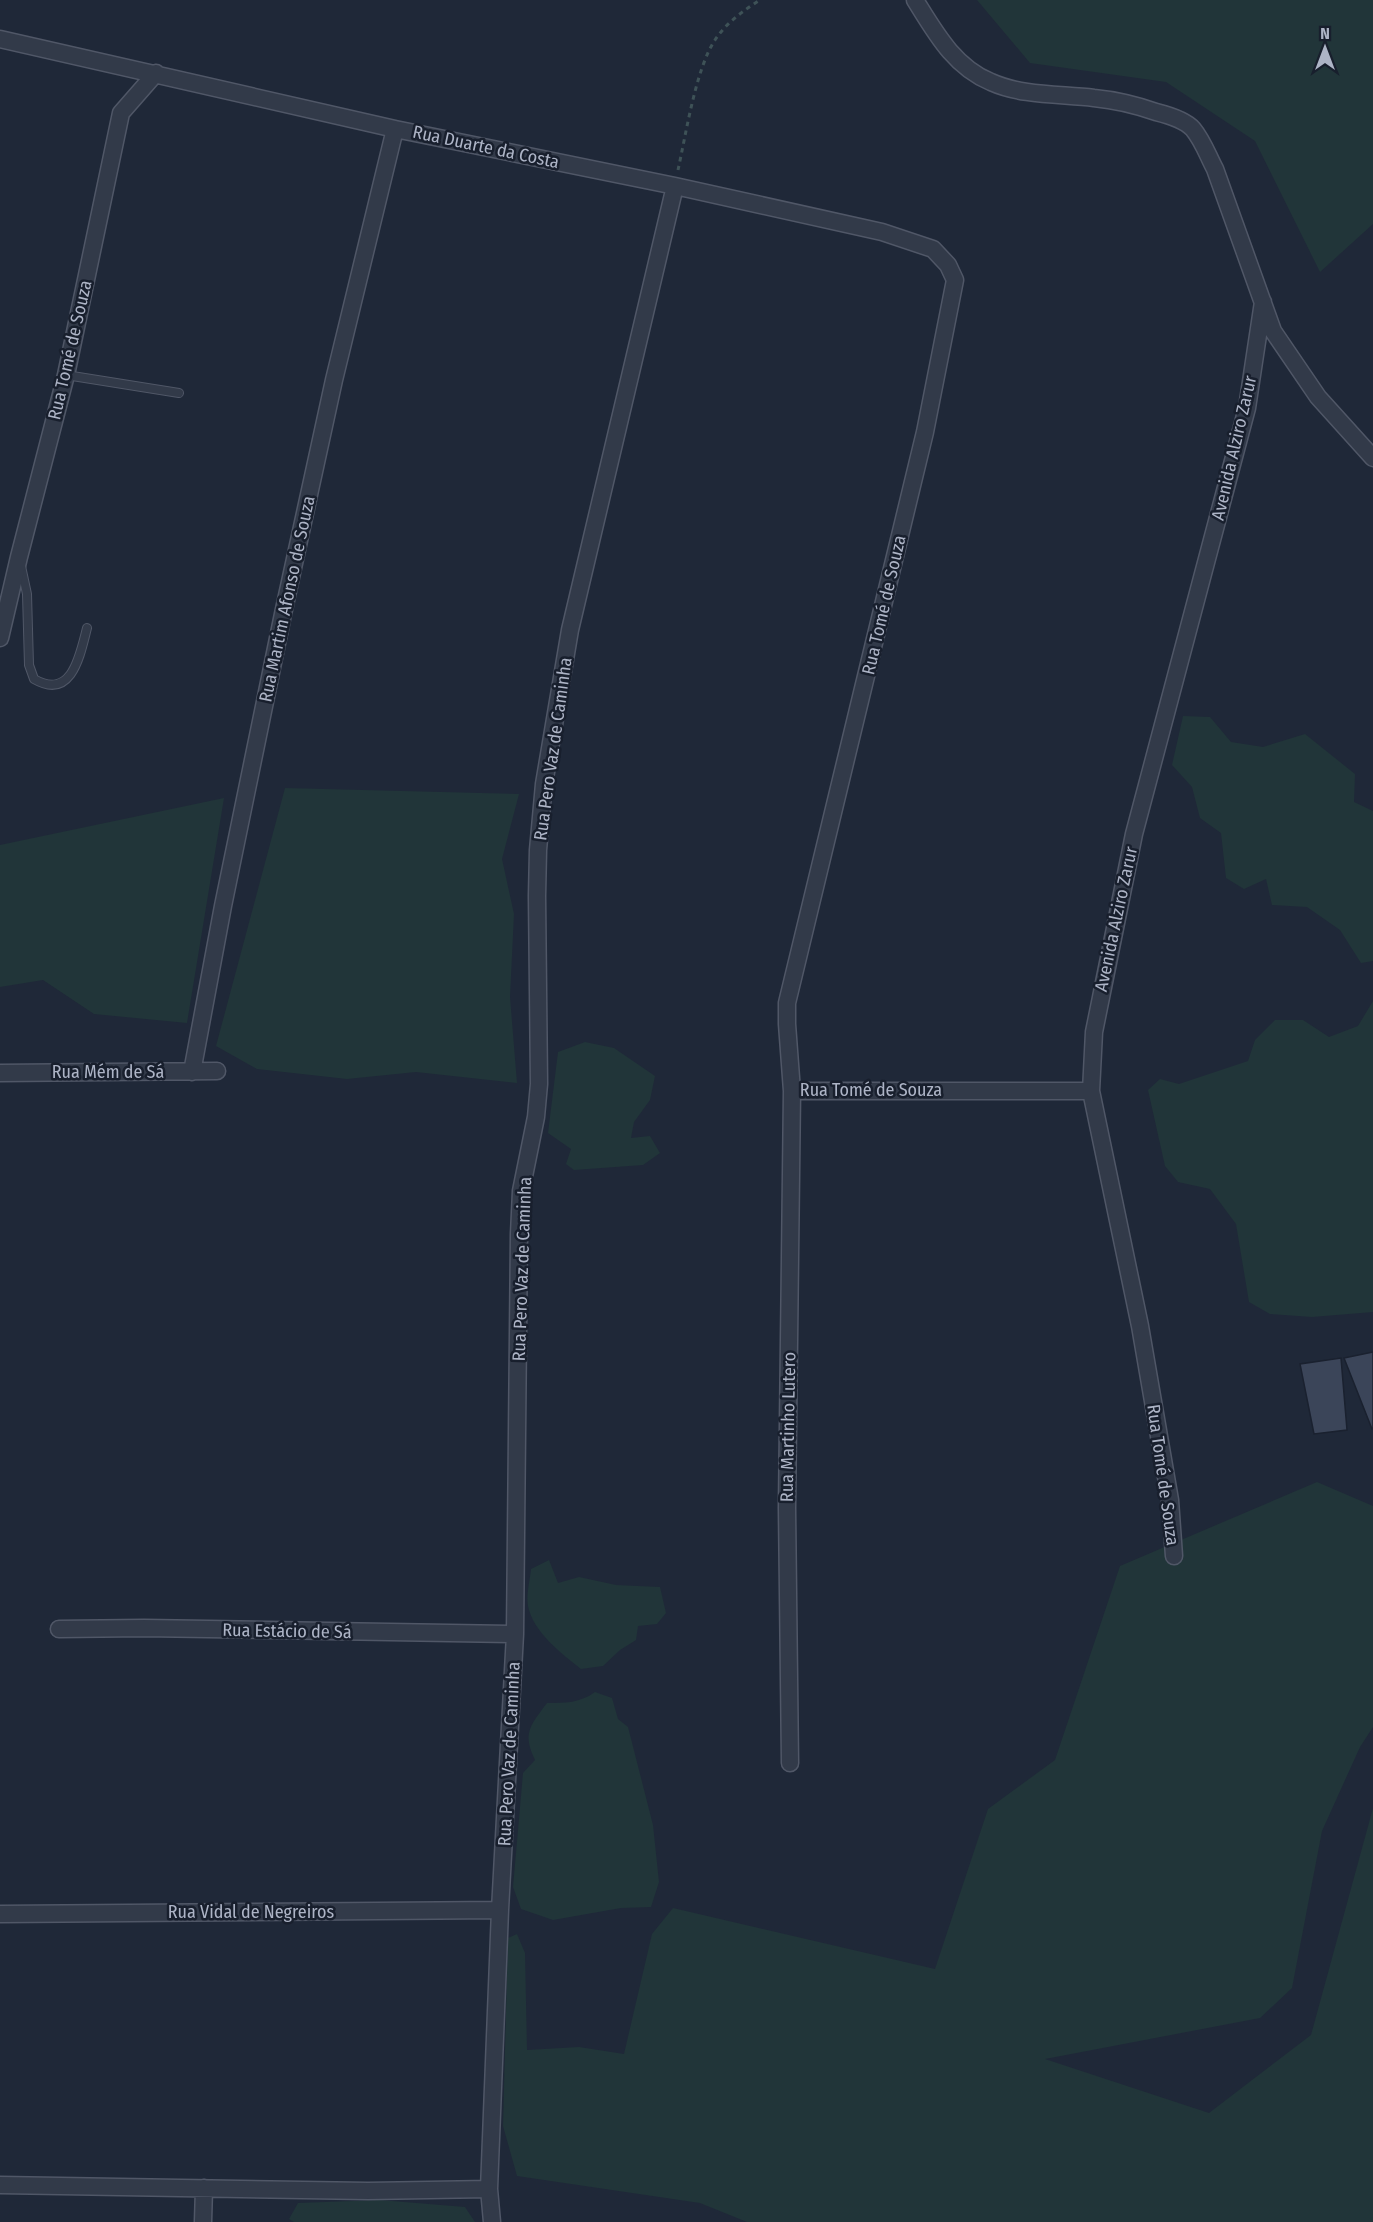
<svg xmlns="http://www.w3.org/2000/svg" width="1373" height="2222" font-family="'Fira Sans Condensed',sans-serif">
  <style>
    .green { fill: #213539 }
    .building { fill: #3b4559; stroke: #1a212f; stroke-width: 1.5 }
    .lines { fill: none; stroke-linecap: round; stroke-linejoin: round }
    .lane-casing { stroke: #505767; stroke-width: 10 }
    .street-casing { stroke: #505767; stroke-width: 19 }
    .path { stroke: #3e5257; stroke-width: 3; stroke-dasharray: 4.5 4.5; stroke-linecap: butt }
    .lane { stroke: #323a49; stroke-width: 8 }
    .street { stroke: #323a49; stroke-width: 16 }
    .labels { text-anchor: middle; stroke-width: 5; stroke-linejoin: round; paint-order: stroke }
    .street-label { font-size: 18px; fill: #adb4c6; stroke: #181f2d }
  </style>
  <rect width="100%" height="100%" fill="#1f2838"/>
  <path class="green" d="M 977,0 L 1373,0 L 1373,224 L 1320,272 L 1255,141 L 1166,82 L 1030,63 Z
    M 1183,716 L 1210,717 L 1231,742 L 1263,747 L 1305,734 L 1355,774 L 1354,802 L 1373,811 L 1373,961 L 1361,963 L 1340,930 L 1307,907 L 1272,905 L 1266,879 L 1244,889 L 1226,878 L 1221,833 L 1200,818 L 1192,787 L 1172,765 Z
    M 285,788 L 519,794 L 502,859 L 514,914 L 510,997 L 517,1083 L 416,1072 L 347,1079 L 257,1069 L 216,1046 Z
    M 224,798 L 187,1023 L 94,1014 L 43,980 L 0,987 L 0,845 Z
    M 1373,1001 L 1373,1312 L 1312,1317 L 1270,1314 L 1249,1302 L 1236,1224 L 1210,1189 L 1178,1182 L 1165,1166 L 1148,1090 L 1160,1079 L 1179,1084 L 1248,1061 L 1255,1040 L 1275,1020 L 1303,1020 L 1329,1037 L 1358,1026 Z
    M 585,1042 L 614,1048 L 655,1076 L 650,1100 L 634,1122 L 631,1138 L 650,1136 L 660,1153 L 643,1165 L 574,1170 L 566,1164 L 571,1149 L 548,1133 L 558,1052 Z
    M 1317,1482 L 1373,1506 L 1373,1727 L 1360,1747 L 1322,1831 L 1292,1988 L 1260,2018 L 1045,2059 L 1209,2113 L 1311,2035 L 1373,1808 L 1373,2222 L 747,2222 L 700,2203 L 517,2176 L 503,2126 L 508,1938 L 517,1934 L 525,1953 L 527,2050 L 579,2047 L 624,2054 L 652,1934 L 673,1908 L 935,1969 L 988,1809 L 1055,1760 L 1120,1566 Z
    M 549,1560 L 558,1583 L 579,1577 L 616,1585 L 660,1587 L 666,1613 L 657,1624 L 638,1626 L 636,1640 L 620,1650 L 603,1666 L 581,1669 C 562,1654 533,1632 528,1606 C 526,1595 530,1580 531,1569 Z
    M 595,1692 L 612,1698 L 618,1719 L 628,1727 L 653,1825 L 659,1882 L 651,1907 L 621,1908 L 553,1920 L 521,1909 L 513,1887 L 523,1773 L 535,1760 C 522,1733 530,1726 547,1703 C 565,1703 580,1703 595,1692 Z
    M 380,2200 L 465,2207 L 475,2222 L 294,2222 L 289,2219 L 298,2203 Z"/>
  <path class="building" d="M 1373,1352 L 1373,1429 L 1372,1429 L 1344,1358 Z
    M 1341,1358 L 1347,1430 L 1314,1434 L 1300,1364 Z"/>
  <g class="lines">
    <g class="lane-casing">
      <path id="lane" d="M 66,375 L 179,393
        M 21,566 L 27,594 L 29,665 L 34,679 C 72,701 80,655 87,628"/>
    </g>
    <g class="street-casing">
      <path id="street" d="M 915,0 C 935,32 954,67 991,82 C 1022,96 1060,94 1094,98 C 1115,100 1136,105 1156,112 C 1168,115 1185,120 1193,129 C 1203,141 1208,156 1215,169 L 1273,331 L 1318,397 L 1373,458
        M 0,39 L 395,129 L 675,186 L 882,232 L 933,249 L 948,265 L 955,280 L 925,432 L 787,1003 L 787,1024 L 792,1091 L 787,1508 L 790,1763
        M 0,638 L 19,557 L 66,375 L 121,113 L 156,73
        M 192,1072 L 223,906 L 283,614 L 334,380 L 395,129
        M 0,1073 L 217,1071
        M 792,1091 L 1091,1091
        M 1174,1556 L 1170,1500 L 1140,1326 L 1091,1091 L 1094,1032 L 1134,834 L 1247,408 L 1263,302
        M 59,1629 L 144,1628 L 515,1634
        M 1,1914 L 500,1910
        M 0,2185 L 368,2191 L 489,2189
        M 203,2222 L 204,2188
        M 492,2222 L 489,2189 L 500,1910 L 515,1634 L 519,1234 L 521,1191 L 536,1117 L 539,1084 L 537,896 L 538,850 L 544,784 L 570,630 L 675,186"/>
    </g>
    <path class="path" d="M 678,170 C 686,134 696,68 715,40 C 726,23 744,10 760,0"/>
    <use href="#lane" class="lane"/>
    <use href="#street" class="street"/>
  </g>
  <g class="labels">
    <g class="street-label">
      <text transform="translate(486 147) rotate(12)" y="6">Rua Duarte da Costa</text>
      <text transform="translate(70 350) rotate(-77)" y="6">Rua Tomé de Souza</text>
      <text transform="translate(1234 448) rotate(-77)" y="6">Avenida Alziro Zarur</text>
      <text transform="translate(287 599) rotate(-78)" y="6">Rua Martim Afonso de Souza</text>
      <text transform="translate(884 605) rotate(-77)" y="6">Rua Tomé de Souza</text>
      <text transform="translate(553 749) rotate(-82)" y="6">Rua Pero Vaz de Caminha</text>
      <text transform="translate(1116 919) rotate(-78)" y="6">Avenida Alziro Zarur</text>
      <text x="108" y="1078">Rua Mém de Sá</text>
      <text x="871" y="1096">Rua Tomé de Souza</text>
      <text transform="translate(522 1269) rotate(-88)" y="6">Rua Pero Vaz de Caminha</text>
      <text transform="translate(788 1427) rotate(-89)" y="6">Rua Martinho Lutero</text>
      <text transform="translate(1163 1475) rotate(82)" y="6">Rua Tomé de Souza</text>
      <text transform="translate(287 1631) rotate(1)" y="6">Rua Estácio de Sá</text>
      <text transform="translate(509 1754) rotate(-87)" y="6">Rua Pero Vaz de Caminha</text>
      <text x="251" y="1918">Rua Vidal de Negreiros</text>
    </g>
  </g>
  <g transform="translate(1325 48)" stroke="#181f2d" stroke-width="4.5" paint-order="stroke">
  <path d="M0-4.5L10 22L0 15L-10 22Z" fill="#adb4c6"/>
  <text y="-9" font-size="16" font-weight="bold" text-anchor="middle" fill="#adb4c6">N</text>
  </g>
</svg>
